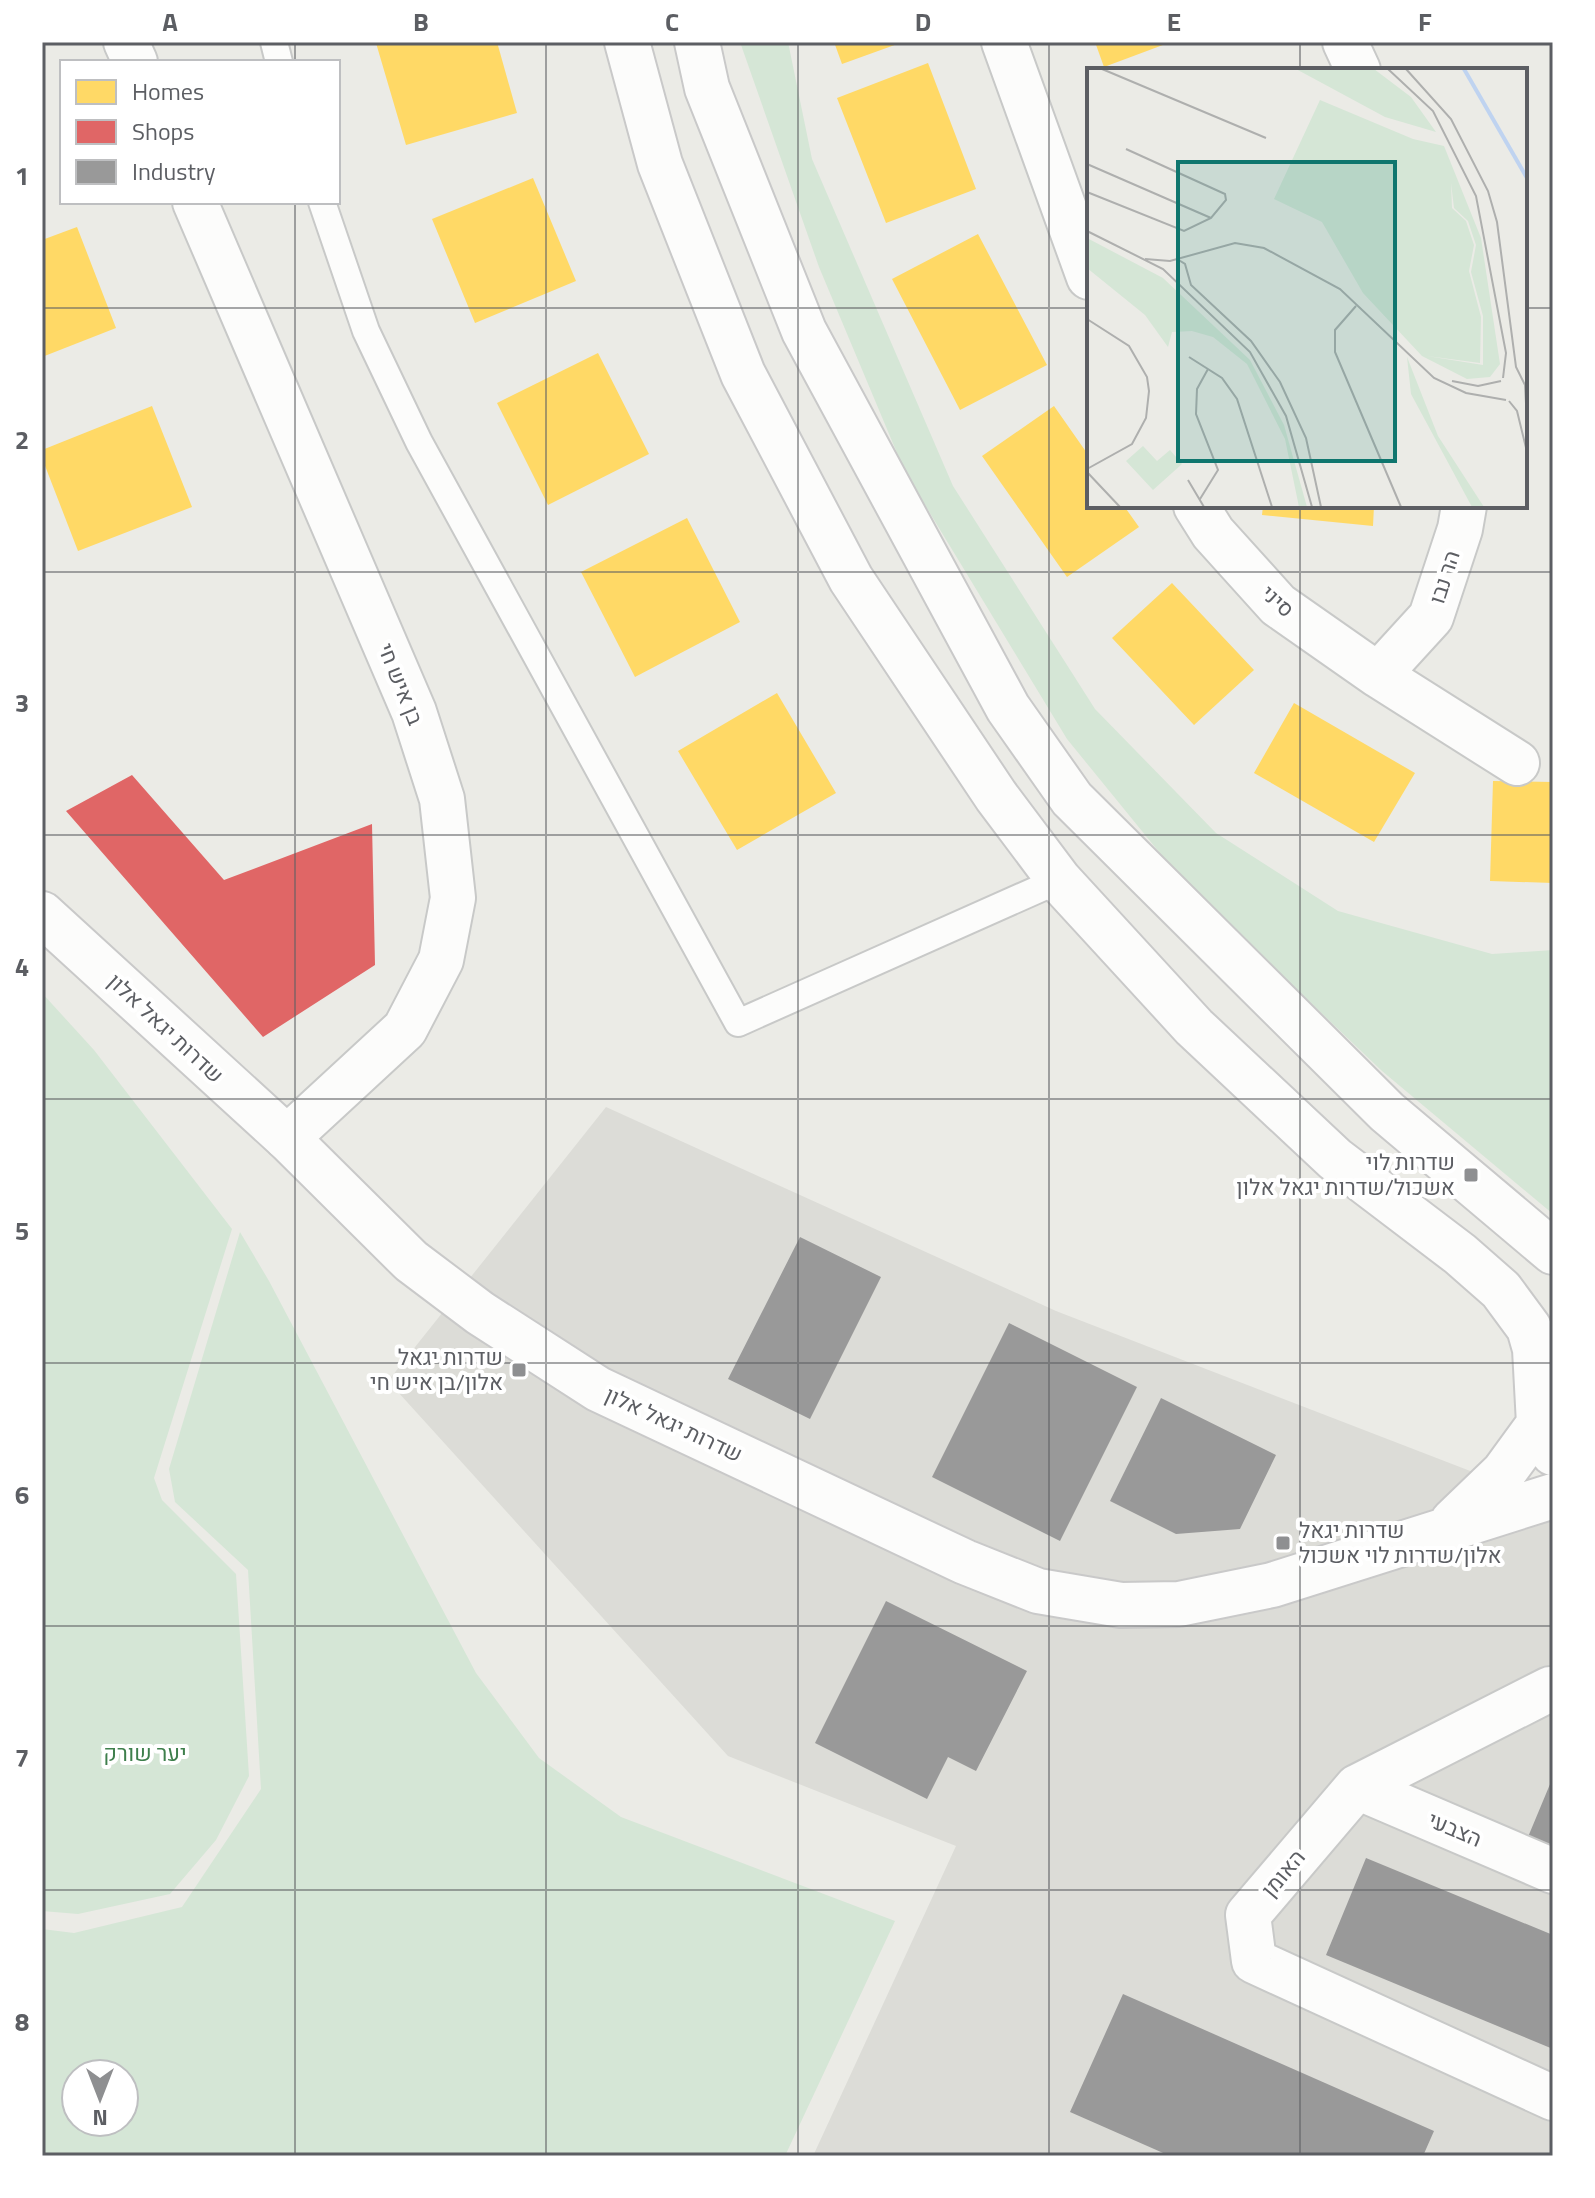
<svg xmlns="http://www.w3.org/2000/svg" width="1595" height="2198" font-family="'Titillium Web',Heebo,sans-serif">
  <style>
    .industrial { fill: #dcdcd7 }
    .green { fill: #d5e6d6; fill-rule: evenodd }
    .homes { fill: #ffd966 }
    .shops { fill: #e06666 }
    .industry { fill: #999 }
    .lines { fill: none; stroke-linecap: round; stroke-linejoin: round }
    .service-casing { stroke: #c8c9c8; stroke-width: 30 }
    .minor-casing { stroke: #c8c9c8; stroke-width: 48 }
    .secondary-casing { stroke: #c9c9c9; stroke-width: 48 }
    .service { stroke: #fcfcfb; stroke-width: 26 }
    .minor { stroke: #fcfcfb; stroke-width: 44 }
    .secondary { stroke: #fcfcfb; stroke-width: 44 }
    .grid { fill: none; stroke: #5c5e63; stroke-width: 2; stroke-opacity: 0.55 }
    .poi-dot { fill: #8e8f91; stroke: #fff; stroke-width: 3 }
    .labels { text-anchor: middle; stroke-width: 8; stroke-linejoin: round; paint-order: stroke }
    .street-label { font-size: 22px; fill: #5c5e63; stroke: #fff }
    .poi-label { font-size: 22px; fill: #5c5e63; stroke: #fff; text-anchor: end }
    .park-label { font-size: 22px; fill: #3e7f4c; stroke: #fff }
    .inset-river { fill: none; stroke: #bfd3f0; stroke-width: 4 }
    .inset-road { fill: none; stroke: #aeafae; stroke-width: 2 }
    .view { fill: #0f766e; fill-opacity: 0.15; stroke: #0f766e; stroke-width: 4 }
    .inset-edge { fill: none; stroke: #5c5e63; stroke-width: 4 }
    .neatline { fill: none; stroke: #5c5e63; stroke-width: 3 }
    .grid-label { font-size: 26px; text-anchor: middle; font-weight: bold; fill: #5c5e63 }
  </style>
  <rect width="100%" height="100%" fill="#ebebe6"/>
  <path class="industrial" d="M 606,1107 L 1056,1311 L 1553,1503 L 1553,2156 L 813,2156 L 956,1846 L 728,1756 L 388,1381 Z"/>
  <path class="green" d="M 740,42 L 788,42 L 812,159 L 953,486 L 1095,709 L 1216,833 L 1338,911 L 1492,954 L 1553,950 L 1553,1214 L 1382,1071 L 1181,879 L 1067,739 L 905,472 L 819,267 Z
    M 42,993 L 94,1050 L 232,1229 L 154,1478 L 162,1500 L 236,1574 L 249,1776 L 216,1840 L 170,1894 L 78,1914 L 42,1911 Z
    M 240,1232 L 269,1281 L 476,1673 L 539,1758 L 621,1817 L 895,1921 L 785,2156 L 42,2156 L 42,1929 L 74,1933 L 182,1907 L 261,1789 L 248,1570 L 175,1502 L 169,1469 ZM 76,2074 L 124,2074 L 124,2122 L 76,2122 Z"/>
  <path class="homes" d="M 380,42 L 497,42 L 517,113 L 406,145 L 376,43 Z
    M 834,42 L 903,42 L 842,64 Z
    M 1095,42 L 1171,42 L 1104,67 Z
    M 928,63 L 976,189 L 886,223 L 837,98 Z
    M 533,178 L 576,281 L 475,323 L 432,219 Z
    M 77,227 L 116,328 L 42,357 L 42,240 Z
    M 978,234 L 1047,365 L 960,410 L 892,279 Z
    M 598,353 L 649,454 L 548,505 L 497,403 Z
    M 152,406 L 192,507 L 78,551 L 42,458 L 42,450 Z
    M 1054,406 L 1089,456 L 1089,506 L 1124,506 L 1139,527 L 1067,577 L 982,456 Z
    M 1263,506 L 1374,506 L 1373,526 L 1262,515 Z
    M 687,518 L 740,622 L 635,677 L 581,572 Z
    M 1172,583 L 1254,670 L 1194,725 L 1112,638 Z
    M 777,693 L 836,793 L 737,850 L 678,751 Z
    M 1294,703 L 1415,773 L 1374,842 L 1254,773 Z
    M 1493,781 L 1553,782 L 1553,883 L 1490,881 Z"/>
  <path class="shops" d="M 132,775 L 224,880 L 372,824 L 375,965 L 263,1037 L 66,811 Z"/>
  <path class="industry" d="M 800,1237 L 881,1277 L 810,1419 L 728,1379 Z
    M 1009,1323 L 1137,1387 L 1060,1541 L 932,1477 Z
    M 1161,1398 L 1276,1455 L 1240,1529 L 1176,1534 L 1110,1501 Z
    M 886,1601 L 1027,1671 L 976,1771 L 948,1757 L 927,1799 L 815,1743 Z
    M 1553,1777 L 1553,1847 L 1528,1837 Z
    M 1366,1858 L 1553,1935 L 1553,2049 L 1326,1955 Z
    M 1123,1994 L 1434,2131 L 1423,2156 L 1170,2156 L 1070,2112 Z"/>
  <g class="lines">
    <g class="service-casing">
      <path id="service" d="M 274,42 L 279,62
        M 322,202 L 366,331 L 419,442 L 738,1023 L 1059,880"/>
    </g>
    <g class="minor-casing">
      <path id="minor" d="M 126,42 L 135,62
        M 1004,42 L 1089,277
        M 1345,42 L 1358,70
        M 195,202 L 414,712 L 442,799 L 453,898 L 441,960 L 405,1029 L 287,1138
        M 1196,506 L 1213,533 L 1278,605 L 1378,675 L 1517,763
        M 1378,675 L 1431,617 L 1460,529 L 1464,506
        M 1553,1690 L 1550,1689 L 1357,1787 L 1248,1915 L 1254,1961 L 1553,2098
        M 1357,1787 L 1553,1871"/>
    </g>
    <g class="secondary-casing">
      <path id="secondary" d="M 627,42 L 660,164 L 743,374 L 851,579 L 996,796 L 1059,880 L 1194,1027 L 1335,1159 L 1460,1254 L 1501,1290 L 1529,1328 L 1535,1349 L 1539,1424 L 1553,1453
        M 697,42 L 707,88 L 804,331 L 1008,708 L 1072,799 L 1387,1112 L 1553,1252
        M 42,914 L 287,1138 L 411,1261 L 480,1313 L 598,1389 L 965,1562 L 1038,1591 L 1121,1605 L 1179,1604 L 1272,1585 L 1553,1496
        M 1453,1521 L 1504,1472 L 1539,1424"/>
    </g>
    <use href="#service" class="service"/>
    <use href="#minor" class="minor"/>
    <use href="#secondary" class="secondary"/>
  </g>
  <path class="grid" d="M 295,42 L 295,62M 546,42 L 546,2156M 798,42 L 798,2156M 1049,42 L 1049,2156M 1300,42 L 1300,70M 295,202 L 295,2156M 42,308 L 1089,308M 1525,308 L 1553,308M 1300,506 L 1300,2156M 42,572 L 1553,572M 42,835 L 1553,835M 42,1099 L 1553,1099M 42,1363 L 1553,1363M 42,1626 L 1553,1626M 42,1890 L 1553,1890"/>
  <g class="poi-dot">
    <rect x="1463" y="1167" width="16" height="16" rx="4"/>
    <rect x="511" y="1362" width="16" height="16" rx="4"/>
    <rect x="1275" y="1535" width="16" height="16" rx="4"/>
  </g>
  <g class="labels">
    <g class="street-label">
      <text transform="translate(1444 577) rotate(-72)" y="8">הר נבו</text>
      <text transform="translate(1278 601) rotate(42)" y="8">סיני</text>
      <text transform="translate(401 684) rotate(68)" y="8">בן איש חי</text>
      <text transform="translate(166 1028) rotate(43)" y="8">שדרות יגאל אלון</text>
      <text transform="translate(674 1424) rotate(25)" y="8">שדרות יגאל אלון</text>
      <text transform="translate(1455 1829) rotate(23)" y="8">הצבעי</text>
      <text transform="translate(1283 1873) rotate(-50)" y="8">האומן</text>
    </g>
    <g class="poi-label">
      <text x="1455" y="1170">שדרות לוי<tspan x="1455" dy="25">אשכול/שדרות יגאל אלון</tspan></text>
      <text x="503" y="1365">שדרות יגאל<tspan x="503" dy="25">אלון/בן איש חי</tspan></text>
      <text x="1299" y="1538" text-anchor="start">שדרות יגאל<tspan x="1299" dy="25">אלון/שדרות לוי אשכול</tspan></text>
    </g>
    <g class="park-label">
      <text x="145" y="1761">יער שורק</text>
    </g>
  </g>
  <g transform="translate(1087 68)">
    <rect width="440" height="440" fill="#ebebe6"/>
    <path d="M 209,1 L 287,1 L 324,29 L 349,64 L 298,49 ZM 233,32 L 326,71 L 357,78 L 394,170 L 413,296 L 403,309 L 380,311 L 335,288 L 276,225 L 235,154 L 187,131 ZM 364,115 L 367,140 L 381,153 L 389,177 L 384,204 L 396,248 L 396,297 L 340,288 L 393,295 L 394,249 L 382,203 L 387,177 L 379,153 L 365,140 ZM 0,170 L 76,210 L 163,292 L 197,357 L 220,439 L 212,439 L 198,371 L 160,296 L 126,269 L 105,263 L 85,264 L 81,279 L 58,247 L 0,200 ZM 320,289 L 351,368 L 397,439 L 385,439 L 324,326 ZM 56,378 L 70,393 L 83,382 L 95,396 L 66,422 L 39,393 Z" fill="#d5e6d6" fill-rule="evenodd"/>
    <path class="inset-river" d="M 377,1 L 440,110"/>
    <path class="inset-road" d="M 15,1 L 179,70M 301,1 L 346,43 L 389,128 L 419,285 L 416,310M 319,1 L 364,51 L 401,123 L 410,154 L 429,299 L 438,317 L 440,354M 0,96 L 124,150M 0,124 L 97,163 L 124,150 L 139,132 L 138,126 L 39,81M 0,163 L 76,201 L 163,284 L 199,348 L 225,439M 58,191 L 83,193 L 148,175 L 177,180 L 253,221 L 347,310 L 379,325 L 419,332M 90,191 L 98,196 L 104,217 L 164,273 L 193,314 L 219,370 L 234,439M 269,238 L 248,262 L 248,284 L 314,439M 0,251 L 42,278 L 60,309 L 62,323 L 59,350 L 45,376 L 0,401M 102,289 L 135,310 L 150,331 L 185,439M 0,304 L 0,342M 365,313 L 391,318 L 414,313M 422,333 L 430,343 L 440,384M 0,404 L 33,439M 101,412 L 117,439M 113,431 L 131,402 L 109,346 L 110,321 L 121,301"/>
    <path class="view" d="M 91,94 L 308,94 L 308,393 L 91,393 Z"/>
    <rect width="440" height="440" class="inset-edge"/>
  </g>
  <rect width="1595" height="2198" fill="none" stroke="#ffffff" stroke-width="88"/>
  <rect x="60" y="60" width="280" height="144" fill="#ffffff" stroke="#bebfc1" stroke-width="2"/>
  <rect x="76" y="80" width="40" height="24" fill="#ffd966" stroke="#bebfc1" stroke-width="2"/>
  <text x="132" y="100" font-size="24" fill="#5c5e63">Homes</text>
  <rect x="76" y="120" width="40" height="24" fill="#e06666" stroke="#bebfc1" stroke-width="2"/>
  <text x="132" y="140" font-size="24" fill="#5c5e63">Shops</text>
  <rect x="76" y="160" width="40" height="24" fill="#999999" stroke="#bebfc1" stroke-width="2"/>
  <text x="132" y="180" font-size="24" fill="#5c5e63">Industry</text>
  <g transform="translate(100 2098) rotate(180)"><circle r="38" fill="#ffffff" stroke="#bebfc1" stroke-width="2"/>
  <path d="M0-6L14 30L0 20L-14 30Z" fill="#8e8f91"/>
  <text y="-12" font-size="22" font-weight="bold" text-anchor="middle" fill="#5c5e63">N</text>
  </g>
  <rect x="44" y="44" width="1507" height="2110" class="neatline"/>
  <g class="grid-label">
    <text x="170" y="31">A</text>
    <text x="421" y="31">B</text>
    <text x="672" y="31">C</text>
    <text x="923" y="31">D</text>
    <text x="1174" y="31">E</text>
    <text x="1425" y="31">F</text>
    <text x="22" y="185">1</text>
    <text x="22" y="449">2</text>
    <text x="22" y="712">3</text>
    <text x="22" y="976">4</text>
    <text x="22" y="1240">5</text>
    <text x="22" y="1504">6</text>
    <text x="22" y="1767">7</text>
    <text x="22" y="2031">8</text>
  </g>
</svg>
